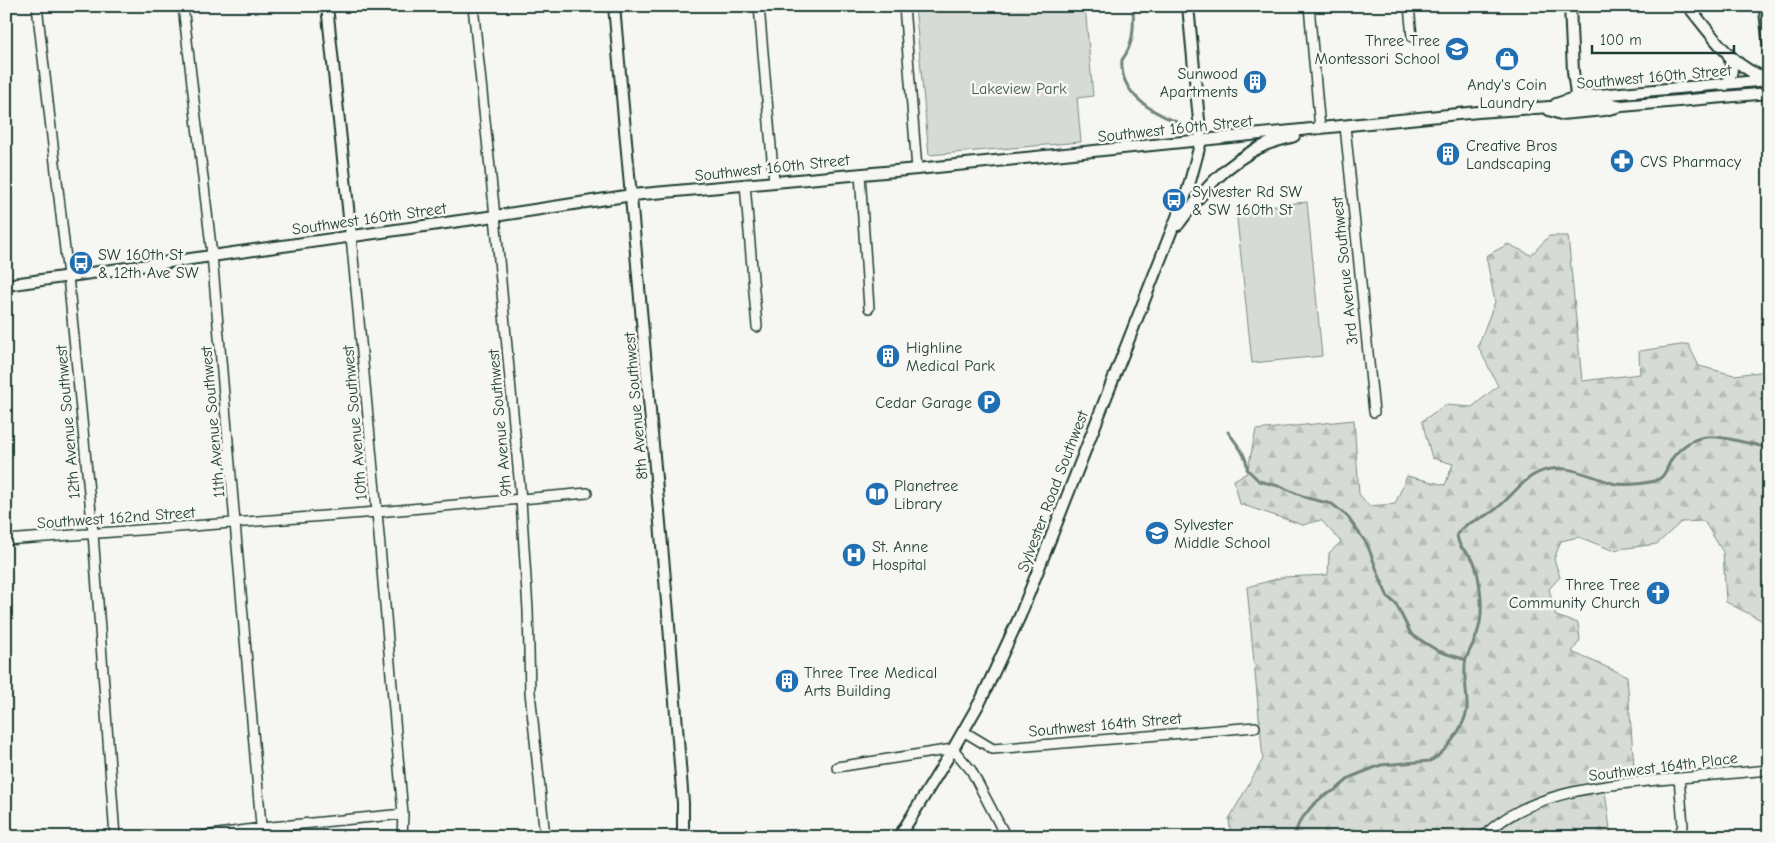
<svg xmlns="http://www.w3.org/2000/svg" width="1775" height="843" font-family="'Comic Neue',sans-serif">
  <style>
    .green { fill: #d6dbd6; stroke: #7a8c85 }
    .forest { fill: url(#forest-firs); stroke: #7a8c85 }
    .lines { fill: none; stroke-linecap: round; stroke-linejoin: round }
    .stream { stroke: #72847d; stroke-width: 3 }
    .minor-casing { stroke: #1f3d34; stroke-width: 12 }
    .tertiary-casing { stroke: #1f3d34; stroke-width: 14 }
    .secondary-casing { stroke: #1f3d34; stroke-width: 15 }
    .minor { stroke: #f6f6f2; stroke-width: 9 }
    .tertiary { stroke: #f6f6f2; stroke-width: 10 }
    .secondary { stroke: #f6f6f2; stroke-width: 11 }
    .labels { text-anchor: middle; stroke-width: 5; stroke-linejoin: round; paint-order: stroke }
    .poi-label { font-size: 16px; fill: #1f3d34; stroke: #f6f6f2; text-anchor: start }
    .street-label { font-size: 16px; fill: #1f3d34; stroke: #f6f6f2 }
    .park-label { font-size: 16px; fill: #445d54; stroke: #f6f6f2 }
  </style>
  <defs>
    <pattern id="forest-firs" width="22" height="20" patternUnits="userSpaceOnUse" patternTransform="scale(1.25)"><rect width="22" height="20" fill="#d6dbd6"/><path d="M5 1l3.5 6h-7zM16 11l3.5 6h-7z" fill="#b7bdb8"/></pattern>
  </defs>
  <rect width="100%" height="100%" fill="#f6f6f2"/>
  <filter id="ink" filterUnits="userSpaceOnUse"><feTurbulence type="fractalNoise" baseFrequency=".02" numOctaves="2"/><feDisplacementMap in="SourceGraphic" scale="10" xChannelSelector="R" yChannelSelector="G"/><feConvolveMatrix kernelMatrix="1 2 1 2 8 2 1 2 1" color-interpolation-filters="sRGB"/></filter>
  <g filter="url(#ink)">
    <path class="green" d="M 915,6 L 1085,6 L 1093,96 L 1077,98 L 1081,142 L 929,155 Z
      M 1307,202 L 1322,356 L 1252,363 L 1236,209 Z"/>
    <path class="forest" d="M 1549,236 L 1568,236 L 1582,381 L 1640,374 L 1639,351 L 1688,344 L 1699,366 L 1734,375 L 1768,371 L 1769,624 L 1726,602 L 1723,552 L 1704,521 L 1681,522 L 1657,544 L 1612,550 L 1579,537 L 1561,541 L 1554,559 L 1560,577 L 1549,589 L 1556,616 L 1578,623 L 1580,640 L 1572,652 L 1627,676 L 1635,779 L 1604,783 L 1611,837 L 1231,837 L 1229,819 L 1263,759 L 1247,587 L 1284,577 L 1328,575 L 1329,553 L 1341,542 L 1321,520 L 1303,525 L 1240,504 L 1234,480 L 1247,473 L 1256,430 L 1354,420 L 1359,494 L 1369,506 L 1395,504 L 1407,476 L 1445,485 L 1453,464 L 1432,458 L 1422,421 L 1445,405 L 1472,407 L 1498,386 L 1478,346 L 1495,302 L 1486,256 L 1508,244 L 1531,255 Z"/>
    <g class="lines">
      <path class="stream" d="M 1133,6 C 1134,26 1134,44 1122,60 C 1119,93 1151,112 1177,122
        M 1228,432 C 1235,442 1248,456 1247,469 L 1259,481 L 1282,487 L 1307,498 L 1332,504 L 1347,516 L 1367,544 L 1383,586 L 1388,597 L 1396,604 L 1411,634 L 1438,651 L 1466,660
        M 1293,837 L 1300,821 L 1312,806 L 1322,797 L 1337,789 L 1351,777 L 1381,765 L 1430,761 C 1445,754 1465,726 1467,709 C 1468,693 1462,675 1466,659 C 1469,651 1474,643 1477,634 C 1482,620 1482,604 1480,589 C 1479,580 1477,570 1474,562 C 1469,550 1459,553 1457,534 C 1466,521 1480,520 1492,512 C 1507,502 1517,486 1532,476 C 1559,459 1586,475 1612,483 C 1622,486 1643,484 1654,481 C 1667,478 1666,465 1674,456 C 1695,431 1715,435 1743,442 C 1752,444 1762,445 1769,450"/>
      <g class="minor-casing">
        <path id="minor" d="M 37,6 L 68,276 L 93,533 L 115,837
          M 183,6 L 212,255 L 262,837
          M 473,6 L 495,216 L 521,500 L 528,610 L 530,692 L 545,837
          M 759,6 L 774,182
          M 904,6 L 917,169
          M 1309,6 L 1320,129
          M 1409,6 L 1412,37
          M 1345,126 L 1374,412
          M 860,174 L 869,308
          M 745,184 L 757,327
          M 351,236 L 377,512 L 403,814 L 402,837
          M 6,540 L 377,512 L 587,493
          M 963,731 L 993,749 L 1255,727
          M 837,767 L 953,749 L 971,770 L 1006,837
          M 1679,778 L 1683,825 L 1679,837
          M 197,837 L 261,828 L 403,814
          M 1483,837 C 1528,790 1608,785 1669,779 C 1702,776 1736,773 1769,770"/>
      </g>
      <g class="tertiary-casing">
        <path id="tertiary" d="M 327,6 L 351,236
          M 614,6 L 668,613 L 683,803 L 683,837
          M 1570,6 L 1573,71 L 1577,102
          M 1688,6 C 1710,32 1733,70 1768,78
          M 1726,85 C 1734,71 1733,69 1728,54
          M 1556,104 L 1576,97 L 1769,80
          M 1549,110 L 1561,114 L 1605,110 L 1622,106 L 1769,93
          M 1178,225 C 1202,192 1226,162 1265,145 C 1274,141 1285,139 1294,136
          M 6,285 L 495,216 L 632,195 L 917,169 L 1478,112 L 1606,103 L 1622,106
          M 899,837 L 953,749 L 981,700 L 1020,616 L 1188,189 L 1201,141 L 1188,6"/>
      </g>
      <g class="secondary-casing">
        <path id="secondary" d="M 1765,6 L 1769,43"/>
      </g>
      <use href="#minor" class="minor"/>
      <use href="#tertiary" class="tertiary"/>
      <use href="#secondary" class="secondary"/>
    </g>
  </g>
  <defs>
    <g id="school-disc" transform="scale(1.25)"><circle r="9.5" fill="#1f6fb2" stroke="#f6f6f2"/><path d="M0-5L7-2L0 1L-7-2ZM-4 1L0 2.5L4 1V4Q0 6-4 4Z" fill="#fff"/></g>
    <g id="shop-disc" transform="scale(1.25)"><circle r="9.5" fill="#1f6fb2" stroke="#f6f6f2"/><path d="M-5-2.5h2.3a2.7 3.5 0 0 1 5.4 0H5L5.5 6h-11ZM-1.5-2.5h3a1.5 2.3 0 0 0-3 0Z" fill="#fff"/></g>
    <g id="building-disc" transform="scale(1.25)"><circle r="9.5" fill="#1f6fb2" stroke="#f6f6f2"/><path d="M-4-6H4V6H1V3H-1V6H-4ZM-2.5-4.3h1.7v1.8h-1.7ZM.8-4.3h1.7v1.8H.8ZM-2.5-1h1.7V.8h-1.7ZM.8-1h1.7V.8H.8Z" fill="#fff"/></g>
    <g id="pharmacy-disc" transform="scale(1.25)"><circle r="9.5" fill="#1f6fb2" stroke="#f6f6f2"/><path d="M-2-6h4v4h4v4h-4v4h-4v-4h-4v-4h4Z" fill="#fff"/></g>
    <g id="bus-disc" transform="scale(1.25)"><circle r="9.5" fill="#1f6fb2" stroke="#f6f6f2"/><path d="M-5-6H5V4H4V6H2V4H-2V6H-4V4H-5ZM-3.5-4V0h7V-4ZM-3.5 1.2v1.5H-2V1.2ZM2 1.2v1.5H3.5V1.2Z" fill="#fff"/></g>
    <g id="parking-disc" transform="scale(1.25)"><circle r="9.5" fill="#1f6fb2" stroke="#f6f6f2"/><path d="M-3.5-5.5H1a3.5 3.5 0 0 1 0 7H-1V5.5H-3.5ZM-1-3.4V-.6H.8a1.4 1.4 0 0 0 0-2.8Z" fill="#fff"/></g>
    <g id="library-disc" transform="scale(1.25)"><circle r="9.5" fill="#1f6fb2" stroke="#f6f6f2"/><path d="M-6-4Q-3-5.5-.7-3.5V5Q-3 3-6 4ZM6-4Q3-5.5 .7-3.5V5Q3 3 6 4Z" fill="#fff"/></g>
    <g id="hospital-disc" transform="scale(1.25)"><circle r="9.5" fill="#1f6fb2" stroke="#f6f6f2"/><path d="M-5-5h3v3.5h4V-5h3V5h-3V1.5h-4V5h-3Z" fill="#fff"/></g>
    <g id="church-disc" transform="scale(1.25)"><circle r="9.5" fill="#1f6fb2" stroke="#f6f6f2"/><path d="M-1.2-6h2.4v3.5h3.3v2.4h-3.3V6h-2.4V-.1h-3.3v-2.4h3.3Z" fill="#fff"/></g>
  </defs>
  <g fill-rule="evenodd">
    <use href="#school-disc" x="1457" y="49"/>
    <use href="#shop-disc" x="1507" y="59"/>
    <use href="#building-disc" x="1255" y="82"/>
    <use href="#building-disc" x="1448" y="154"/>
    <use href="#pharmacy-disc" x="1622" y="161"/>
    <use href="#bus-disc" x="1174" y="200"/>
    <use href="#bus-disc" x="81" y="263"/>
    <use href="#building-disc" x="888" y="356"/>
    <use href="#parking-disc" x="989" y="402"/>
    <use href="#library-disc" x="877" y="494"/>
    <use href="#school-disc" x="1157" y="533"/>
    <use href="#hospital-disc" x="854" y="555"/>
    <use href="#church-disc" x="1658" y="593"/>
    <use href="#building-disc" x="787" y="681"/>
  </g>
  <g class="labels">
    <g class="poi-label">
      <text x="1440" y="46" text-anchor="end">Three Tree<tspan x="1440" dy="18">Montessori School</tspan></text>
      <text x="1238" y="79" text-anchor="end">Sunwood<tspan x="1238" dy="18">Apartments</tspan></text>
      <text x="1507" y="90" text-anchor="middle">Andy's Coin<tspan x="1507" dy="18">Laundry</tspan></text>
      <text x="1466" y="151">Creative Bros<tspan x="1466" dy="18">Landscaping</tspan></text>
      <text x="1640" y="167">CVS Pharmacy</text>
      <text x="1192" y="197">Sylvester Rd SW<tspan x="1192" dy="18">&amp; SW 160th St</tspan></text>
      <text x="98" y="260">SW 160th St<tspan x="98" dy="18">&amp; 12th Ave SW</tspan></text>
      <text x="906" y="353">Highline<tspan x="906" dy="18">Medical Park</tspan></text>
      <text x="972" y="408" text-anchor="end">Cedar Garage</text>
      <text x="894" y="491">Planetree<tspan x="894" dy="18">Library</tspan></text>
      <text x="1174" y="530">Sylvester<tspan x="1174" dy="18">Middle School</tspan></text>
      <text x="872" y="552">St. Anne<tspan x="872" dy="18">Hospital</tspan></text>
      <text x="1640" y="590" text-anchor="end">Three Tree<tspan x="1640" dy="18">Community Church</tspan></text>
      <text x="804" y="678">Three Tree Medical<tspan x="804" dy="18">Arts Building</tspan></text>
    </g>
    <g class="street-label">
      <text transform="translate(1654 76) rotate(-5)" y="6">Southwest 160th Street</text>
      <text transform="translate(1175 128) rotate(-6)" y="6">Southwest 160th Street</text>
      <text transform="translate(772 167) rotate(-6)" y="6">Southwest 160th Street</text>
      <text transform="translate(369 218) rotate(-8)" y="6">Southwest 160th Street</text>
      <text transform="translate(1344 271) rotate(-96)" y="6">3rd Avenue Southwest</text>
      <text transform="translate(635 406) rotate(-95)" y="6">8th Avenue Southwest</text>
      <text transform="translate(67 422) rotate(-95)" y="6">12th Avenue Southwest</text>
      <text transform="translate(212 422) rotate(-95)" y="6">11th Avenue Southwest</text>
      <text transform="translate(354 423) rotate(-95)" y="6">10th Avenue Southwest</text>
      <text transform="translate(499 423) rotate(-95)" y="6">9th Avenue Southwest</text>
      <text transform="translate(1052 491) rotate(-69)" y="6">Sylvester Road Southwest</text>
      <text transform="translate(116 517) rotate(-4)" y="6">Southwest 162nd Street</text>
      <text transform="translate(1105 724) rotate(-5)" y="6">Southwest 164th Street</text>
      <text transform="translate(1663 766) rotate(-7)" y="6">Southwest 164th Place</text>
    </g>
    <g class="park-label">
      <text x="1019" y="94">Lakeview Park</text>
    </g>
  </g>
  <rect width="1775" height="843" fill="none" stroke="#f6f6f2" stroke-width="25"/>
  <rect x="12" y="12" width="1750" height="818" fill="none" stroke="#1f3d34" stroke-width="2" filter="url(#ink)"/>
  <path d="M1592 45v8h142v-8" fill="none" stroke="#1f3d34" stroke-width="2.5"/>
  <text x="1600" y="45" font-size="15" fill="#1f3d34" stroke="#f6f6f2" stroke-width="4" paint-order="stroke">100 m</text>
</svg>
